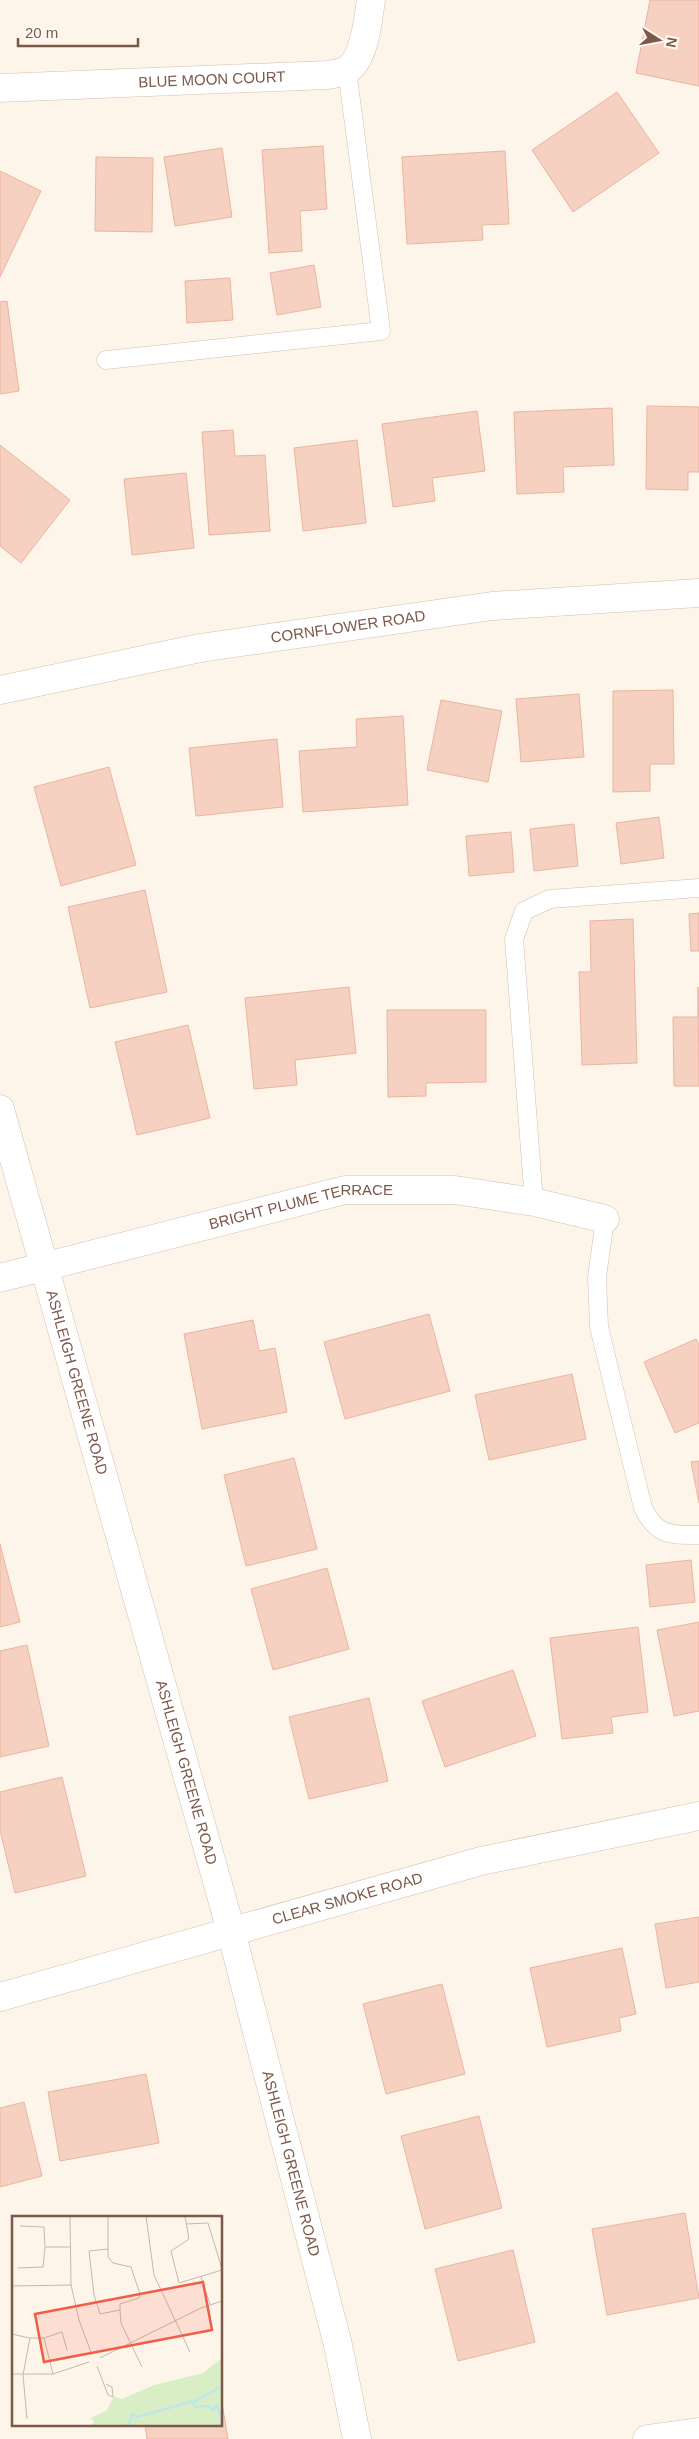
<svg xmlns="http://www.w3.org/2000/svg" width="699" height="2439" font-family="Helvetica,sans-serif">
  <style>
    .building { fill: #f6d0c0; stroke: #eab59f }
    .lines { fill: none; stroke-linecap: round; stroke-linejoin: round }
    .service-casing { stroke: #d4bdb1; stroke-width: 19 }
    .minor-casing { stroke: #d4bdb1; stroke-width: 29 }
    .service { stroke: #fff; stroke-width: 18 }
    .minor { stroke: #fff; stroke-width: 28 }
    .labels { text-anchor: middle; stroke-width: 4.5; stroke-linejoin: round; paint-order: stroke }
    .street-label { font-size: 15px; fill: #7c584a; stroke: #fff9f2 }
    .inset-river { fill: none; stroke: #bce8ea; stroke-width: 2.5 }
    .inset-road { fill: none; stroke: #cab6aa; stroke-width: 1 }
    .view { fill: #f05e48; fill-opacity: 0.15; stroke: #f05e48; stroke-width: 2.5 }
    .inset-edge { fill: none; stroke: #7c584a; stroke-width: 2.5 }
  </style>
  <rect width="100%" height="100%" fill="#fef5ea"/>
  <path class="building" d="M 650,0 L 699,0 L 699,86 L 636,73 Z
    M 617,92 L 659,153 L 573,212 L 532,150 Z
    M 323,146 L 327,209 L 300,211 L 302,251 L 269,253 L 262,150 Z
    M 222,148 L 232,217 L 175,226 L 164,157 Z
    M 505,151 L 509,224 L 482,225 L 483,240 L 407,244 L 402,157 Z
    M 96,157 L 153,158 L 152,232 L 95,231 Z
    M 0,171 L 41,191 L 0,277 Z
    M 314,265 L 321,307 L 277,315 L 270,273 Z
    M 230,278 L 233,320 L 187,323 L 185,281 Z
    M 7,301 L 19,391 L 0,394 L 0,302 Z
    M 647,406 L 699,407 L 699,472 L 688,472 L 688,490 L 646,489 Z
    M 612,408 L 614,465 L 563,467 L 564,492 L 517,494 L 514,412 Z
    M 477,411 L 485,471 L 432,478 L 435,501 L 393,507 L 382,424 Z
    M 233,430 L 235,456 L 265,455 L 270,531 L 209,535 L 202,432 Z
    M 357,440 L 366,523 L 303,531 L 294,448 Z
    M 0,445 L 70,500 L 21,563 L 0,546 Z
    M 186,473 L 194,548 L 132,555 L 124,479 Z
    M 673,690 L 674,764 L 650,764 L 650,791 L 613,792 L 613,691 Z
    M 579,694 L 584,757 L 521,762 L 516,699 Z
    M 441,700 L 502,711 L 488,782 L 427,770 Z
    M 403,716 L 408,805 L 303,812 L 299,751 L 357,747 L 356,719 Z
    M 277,739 L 283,807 L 196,816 L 189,748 Z
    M 109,767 L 136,865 L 61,886 L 34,787 Z
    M 659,817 L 664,858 L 621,864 L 616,823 Z
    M 574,824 L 578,866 L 534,871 L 530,829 Z
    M 511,832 L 514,872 L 469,876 L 466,836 Z
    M 145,890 L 167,992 L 90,1008 L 68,907 Z
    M 699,913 L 699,951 L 691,951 L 689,914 Z
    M 633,919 L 637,1063 L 582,1065 L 579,972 L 591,972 L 590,921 Z
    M 349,987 L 356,1053 L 295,1060 L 297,1085 L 254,1089 L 245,998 Z
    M 698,987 L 699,1086 L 674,1086 L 673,1017 L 698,1017 Z
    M 387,1010 L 486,1010 L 486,1082 L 426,1083 L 426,1096 L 388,1097 Z
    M 188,1025 L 210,1118 L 137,1135 L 115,1042 Z
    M 429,1314 L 450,1391 L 345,1419 L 324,1342 Z
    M 253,1320 L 259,1351 L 275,1348 L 287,1412 L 202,1429 L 184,1334 Z
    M 696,1339 L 699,1345 L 699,1423 L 675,1433 L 644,1362 Z
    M 572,1374 L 586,1439 L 489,1460 L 475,1395 Z
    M 294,1458 L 317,1549 L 246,1566 L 224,1475 Z
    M 699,1461 L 699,1503 L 691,1462 Z
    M 0,1544 L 20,1622 L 0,1627 Z
    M 691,1560 L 695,1602 L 650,1607 L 646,1565 Z
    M 327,1568 L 349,1649 L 273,1670 L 251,1589 Z
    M 699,1622 L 699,1711 L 674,1716 L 657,1630 Z
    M 638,1627 L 648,1712 L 611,1717 L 613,1733 L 562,1739 L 550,1638 Z
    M 27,1645 L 49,1746 L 0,1757 L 0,1651 Z
    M 513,1670 L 536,1736 L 445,1767 L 422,1701 Z
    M 369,1698 L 388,1781 L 309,1799 L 289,1717 Z
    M 62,1777 L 86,1876 L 15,1893 L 0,1830 L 0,1792 Z
    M 699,1917 L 699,1982 L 666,1988 L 655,1924 Z
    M 622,1948 L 636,2014 L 619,2018 L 621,2031 L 547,2047 L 530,1968 Z
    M 442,1984 L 465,2074 L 386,2094 L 363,2004 Z
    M 146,2074 L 159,2143 L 60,2161 L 48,2092 Z
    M 24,2102 L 42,2176 L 0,2187 L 0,2108 Z
    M 479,2116 L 502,2208 L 425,2229 L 401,2136 Z
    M 685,2213 L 699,2298 L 607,2315 L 592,2229 Z
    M 513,2250 L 535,2342 L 458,2361 L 435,2269 Z
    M 221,2397 L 228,2439 L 147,2439 L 145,2425 L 221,2425 Z"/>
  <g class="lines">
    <g class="service-casing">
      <path id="service" d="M 106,360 L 381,331 L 347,70
        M 534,1202 L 514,939 L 524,911 L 550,899 L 699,888
        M 605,1219 L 597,1277 L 599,1327 L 643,1508 C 657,1536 670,1535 699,1535"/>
    </g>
    <g class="minor-casing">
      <g id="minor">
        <path id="s1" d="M 0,88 L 327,75 C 333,74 341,73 347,70 C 365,59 368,19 371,0"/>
        <path id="s2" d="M 0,690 L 200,648 L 492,606 L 699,593"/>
        <path id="s3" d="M 0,1109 L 231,1931 L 338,2345 L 357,2439"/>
        <path id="s4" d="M 0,1278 L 345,1190 L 455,1190 L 534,1202 L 605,1219"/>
        <path id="s5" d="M 0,1997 L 481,1861 L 699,1816"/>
        <path d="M 647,2439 L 699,2432"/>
      </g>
    </g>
    <use href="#service" class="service"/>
    <use href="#minor" class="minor"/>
  </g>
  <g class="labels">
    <g class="street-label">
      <text dy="5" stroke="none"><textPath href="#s1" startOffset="212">BLUE MOON COURT</textPath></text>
      <text dy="5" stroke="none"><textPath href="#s2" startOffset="354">CORNFLOWER ROAD</textPath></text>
      <text dy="5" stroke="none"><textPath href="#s4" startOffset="310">BRIGHT PLUME TERRACE</textPath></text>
      <text dy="5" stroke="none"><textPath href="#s3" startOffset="284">ASHLEIGH GREENE ROAD</textPath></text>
      <text dy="5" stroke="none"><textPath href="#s3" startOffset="689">ASHLEIGH GREENE ROAD</textPath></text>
      <text dy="5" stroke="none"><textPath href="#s5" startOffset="361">CLEAR SMOKE ROAD</textPath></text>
      <text dy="5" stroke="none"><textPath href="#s3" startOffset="1094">ASHLEIGH GREENE ROAD</textPath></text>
    </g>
  </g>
  <g transform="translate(12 2216)">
    <rect width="210" height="210" fill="#fef5ea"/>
    <path d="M 210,142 L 210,210 L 79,210 L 82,206 L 79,202 L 95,194 L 102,180 L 110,183 L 142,169 L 191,157 Z" fill="#daeec6"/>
    <path class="inset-river" d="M 181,186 L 183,191 L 197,190 L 201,194 L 205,189 L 210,204M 113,210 L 118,206 L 120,198 L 125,201 L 185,184 L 210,170"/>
    <path class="inset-road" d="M 58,0 L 59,69 L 67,104 L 80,139M 96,0 L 96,41 L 101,47 L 119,51 L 128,78 L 127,82 L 108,88 L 108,94 L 109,107 L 130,151M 134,0 L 142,59 L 178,136M 173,0 L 177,23 L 159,35 L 167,67 L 210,54M 174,8 L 196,7 L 210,53M 33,31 L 58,31M 96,33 L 77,35 L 82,79 L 88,98 L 108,94M 6,52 L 31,51 L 33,31 L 32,11 L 8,10M 189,61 L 198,88M 0,70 L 59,69M 0,118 L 17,122M 32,122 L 50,116 L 55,134M 88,142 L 189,92 L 210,85M 85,150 L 96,179 L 101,181 L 100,171 L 94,168M 0,158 L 41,158 L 77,146M 15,203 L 11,159 L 18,122 L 32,122 L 41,158"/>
    <path class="view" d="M 191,66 L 200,114 L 32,146 L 23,98 Z"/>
    <rect width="210" height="210" class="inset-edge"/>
  </g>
  <g transform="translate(659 40) rotate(101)" stroke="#fff9f2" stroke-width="4" paint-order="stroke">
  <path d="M0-4L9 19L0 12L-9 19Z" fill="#7c584a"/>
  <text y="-8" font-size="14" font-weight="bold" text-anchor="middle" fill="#7c584a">N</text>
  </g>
  <path d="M18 38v8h120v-8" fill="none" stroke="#7c584a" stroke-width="2.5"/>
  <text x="25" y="38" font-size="15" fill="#7c584a" stroke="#fff9f2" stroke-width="4" paint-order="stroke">20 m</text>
</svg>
